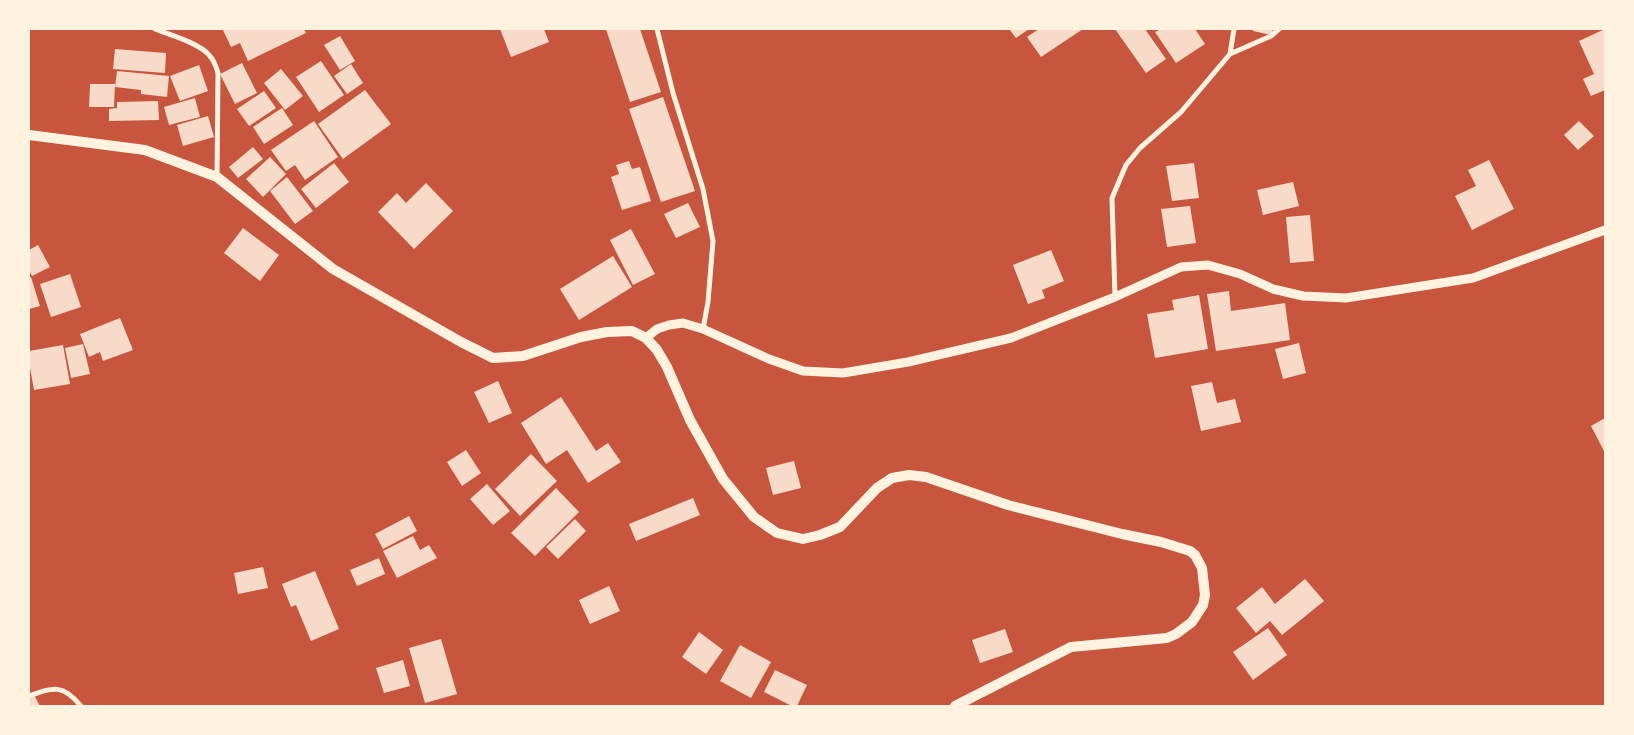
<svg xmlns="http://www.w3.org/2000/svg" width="1634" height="735" font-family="Montserrat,sans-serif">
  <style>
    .building { fill: #f7dbc8 }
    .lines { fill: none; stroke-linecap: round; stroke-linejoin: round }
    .minor { stroke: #fff3e0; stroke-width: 5 }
    .tertiary { stroke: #fff3e0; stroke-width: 9 }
    .secondary { stroke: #fff3e0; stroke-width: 10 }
  </style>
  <rect width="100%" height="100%" fill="#c8553d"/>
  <path class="building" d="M 225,29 L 304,29 L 306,33 L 248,61 L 240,43 L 231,47 L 223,30 Z
    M 500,29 L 544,29 L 549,42 L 511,57 Z
    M 606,29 L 640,29 L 661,92 L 630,102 Z
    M 1009,29 L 1029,29 L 1016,38 Z
    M 1039,29 L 1083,29 L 1041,57 L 1027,37 Z
    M 1115,29 L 1145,29 L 1166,59 L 1146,73 Z
    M 1161,29 L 1195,29 L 1205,44 L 1176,63 L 1155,32 Z
    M 1254,29 L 1273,29 L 1271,35 L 1253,31 Z
    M 1605,29 L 1605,90 L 1591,96 L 1583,79 L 1594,74 L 1579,41 Z
    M 340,36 L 355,61 L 340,70 L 324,45 Z
    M 115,49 L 166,53 L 165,73 L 113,69 Z
    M 321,61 L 344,95 L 319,112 L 296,77 Z
    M 242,63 L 257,93 L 235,104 L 220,74 Z
    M 351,64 L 363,83 L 347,94 L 334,76 Z
    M 199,65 L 208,91 L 180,101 L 170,76 Z
    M 281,69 L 303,96 L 285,110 L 264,83 Z
    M 117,71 L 169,76 L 167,97 L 141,94 L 141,90 L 115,87 Z
    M 90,84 L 115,84 L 114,107 L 89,107 Z
    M 365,90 L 391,124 L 343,159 L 318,124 Z
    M 264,91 L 276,108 L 249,126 L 237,109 Z
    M 663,97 L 695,191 L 661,202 L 629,109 Z
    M 195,98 L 200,117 L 169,125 L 164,107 Z
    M 158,101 L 159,120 L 109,121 L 109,109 L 117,108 L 117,102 Z
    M 282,108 L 293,125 L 264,144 L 253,127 Z
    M 208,116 L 214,137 L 183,146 L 177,125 Z
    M 314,121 L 338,157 L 305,180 L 295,165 L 286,171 L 271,150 Z
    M 1579,121 L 1594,136 L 1578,150 L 1564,135 Z
    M 253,147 L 263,159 L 238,178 L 229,167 Z
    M 270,157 L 286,174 L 263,197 L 246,179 Z
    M 1489,160 L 1514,209 L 1472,230 L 1455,196 L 1476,186 L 1468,170 Z
    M 629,161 L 632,169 L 640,167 L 651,201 L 622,210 L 611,177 L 619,174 L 616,165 Z
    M 334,163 L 349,182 L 316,208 L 301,189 Z
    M 1194,163 L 1199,198 L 1172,201 L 1166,166 Z
    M 287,177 L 313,211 L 295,224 L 270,191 Z
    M 1293,182 L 1299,206 L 1263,215 L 1257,190 Z
    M 426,183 L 453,211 L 414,249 L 378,212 L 397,193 L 406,203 Z
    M 688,203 L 700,227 L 676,238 L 664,214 Z
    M 1190,206 L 1196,243 L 1167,247 L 1161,209 Z
    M 1310,215 L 1314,261 L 1290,263 L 1286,217 Z
    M 243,228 L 279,255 L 260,281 L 224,253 Z
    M 631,229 L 655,274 L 633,285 L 610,240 Z
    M 38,245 L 50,267 L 32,276 L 29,270 L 29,250 Z
    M 1051,250 L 1064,281 L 1042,290 L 1045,298 L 1028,304 L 1013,265 Z
    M 613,256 L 632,287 L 579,320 L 560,289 Z
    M 70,274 L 81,307 L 51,317 L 40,284 Z
    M 31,277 L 40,306 L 29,309 L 29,278 Z
    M 1229,291 L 1231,311 L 1285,303 L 1290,340 L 1216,351 L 1207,294 Z
    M 1199,295 L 1208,349 L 1155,358 L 1147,314 L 1174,310 L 1172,300 Z
    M 120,318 L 133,350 L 103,361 L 100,352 L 89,357 L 80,334 Z
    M 1299,343 L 1306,373 L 1283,379 L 1275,349 Z
    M 83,344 L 90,374 L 71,378 L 65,348 Z
    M 63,345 L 70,384 L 34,390 L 29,362 L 29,351 Z
    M 498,381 L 512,413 L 489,423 L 474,392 Z
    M 1212,382 L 1217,403 L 1235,399 L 1241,422 L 1201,431 L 1191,386 Z
    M 561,397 L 596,451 L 608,443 L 621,462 L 588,483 L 567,450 L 546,464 L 521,423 Z
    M 1605,418 L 1605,453 L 1591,426 Z
    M 466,450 L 481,473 L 462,486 L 447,462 Z
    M 531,454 L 557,481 L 520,516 L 495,489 Z
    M 794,461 L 801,488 L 773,495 L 766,468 Z
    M 487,484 L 510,511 L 493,525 L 470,499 Z
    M 556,488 L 579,512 L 535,556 L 511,533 Z
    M 693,498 L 700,515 L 636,541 L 629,524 Z
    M 409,516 L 417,531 L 383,549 L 375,534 Z
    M 575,519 L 586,531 L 558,559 L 546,547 Z
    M 413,536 L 420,550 L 429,545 L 437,558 L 397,578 L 383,551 Z
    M 379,558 L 385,574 L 357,586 L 350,570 Z
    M 263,567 L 268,588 L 238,594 L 234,573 Z
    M 315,571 L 339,629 L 311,641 L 296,605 L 291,607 L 282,584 Z
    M 1305,579 L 1324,601 L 1282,635 L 1270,621 L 1256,633 L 1236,608 L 1262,587 L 1275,604 Z
    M 609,586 L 620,611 L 590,624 L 579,600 Z
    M 1268,628 L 1287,655 L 1253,680 L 1233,652 Z
    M 1005,629 L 1013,652 L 980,663 L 972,640 Z
    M 699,632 L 723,650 L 706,674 L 682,657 Z
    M 441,639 L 457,694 L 425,703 L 409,648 Z
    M 740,645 L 771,662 L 751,698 L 720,681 Z
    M 403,660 L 410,686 L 384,693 L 376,668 Z
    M 775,670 L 807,685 L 797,706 L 792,706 L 764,692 Z
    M 34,695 L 40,706 L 29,706 L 29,698 Z"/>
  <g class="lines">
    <path class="minor" d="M 155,29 C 170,35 199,43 209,55 C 214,60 216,66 218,73 L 217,177
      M 657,29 L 673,93 L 703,189 L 713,241 L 708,302 L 703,329
      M 1230,54 L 1234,29
      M 1115,297 L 1112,198 L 1126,165 L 1140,148 L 1181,112 L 1230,54 L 1271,36 L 1279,29
      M 29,696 C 54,687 63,684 81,706"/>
    <path class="tertiary" d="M 646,338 L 657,329 L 669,325 L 683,323 L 703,329 L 769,359 L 803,371 L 843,373 L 908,362 L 1011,338 L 1115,297 L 1181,267 L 1208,265 L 1240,274 L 1273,289 L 1303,296 L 1346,298 L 1473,278 L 1605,230"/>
    <path class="secondary" d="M 29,135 L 145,150 L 217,177 L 333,269 L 461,342 L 493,358 L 523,356 L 581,337 L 607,332 L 632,331 L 646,338 L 657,350 L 667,367 L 690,420 L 723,479 L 754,517 L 777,533 L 803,539 L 820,535 L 840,527 L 877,488 L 892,478 L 909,475 L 926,477 L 1008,505 L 1122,534 L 1161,542 L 1190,551 L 1195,555 L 1202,568 L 1205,595 L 1203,605 L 1192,622 L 1176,634 L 1167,638 L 1071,647 L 955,706"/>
  </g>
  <rect width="1634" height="735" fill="none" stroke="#fff3e0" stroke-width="60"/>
</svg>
